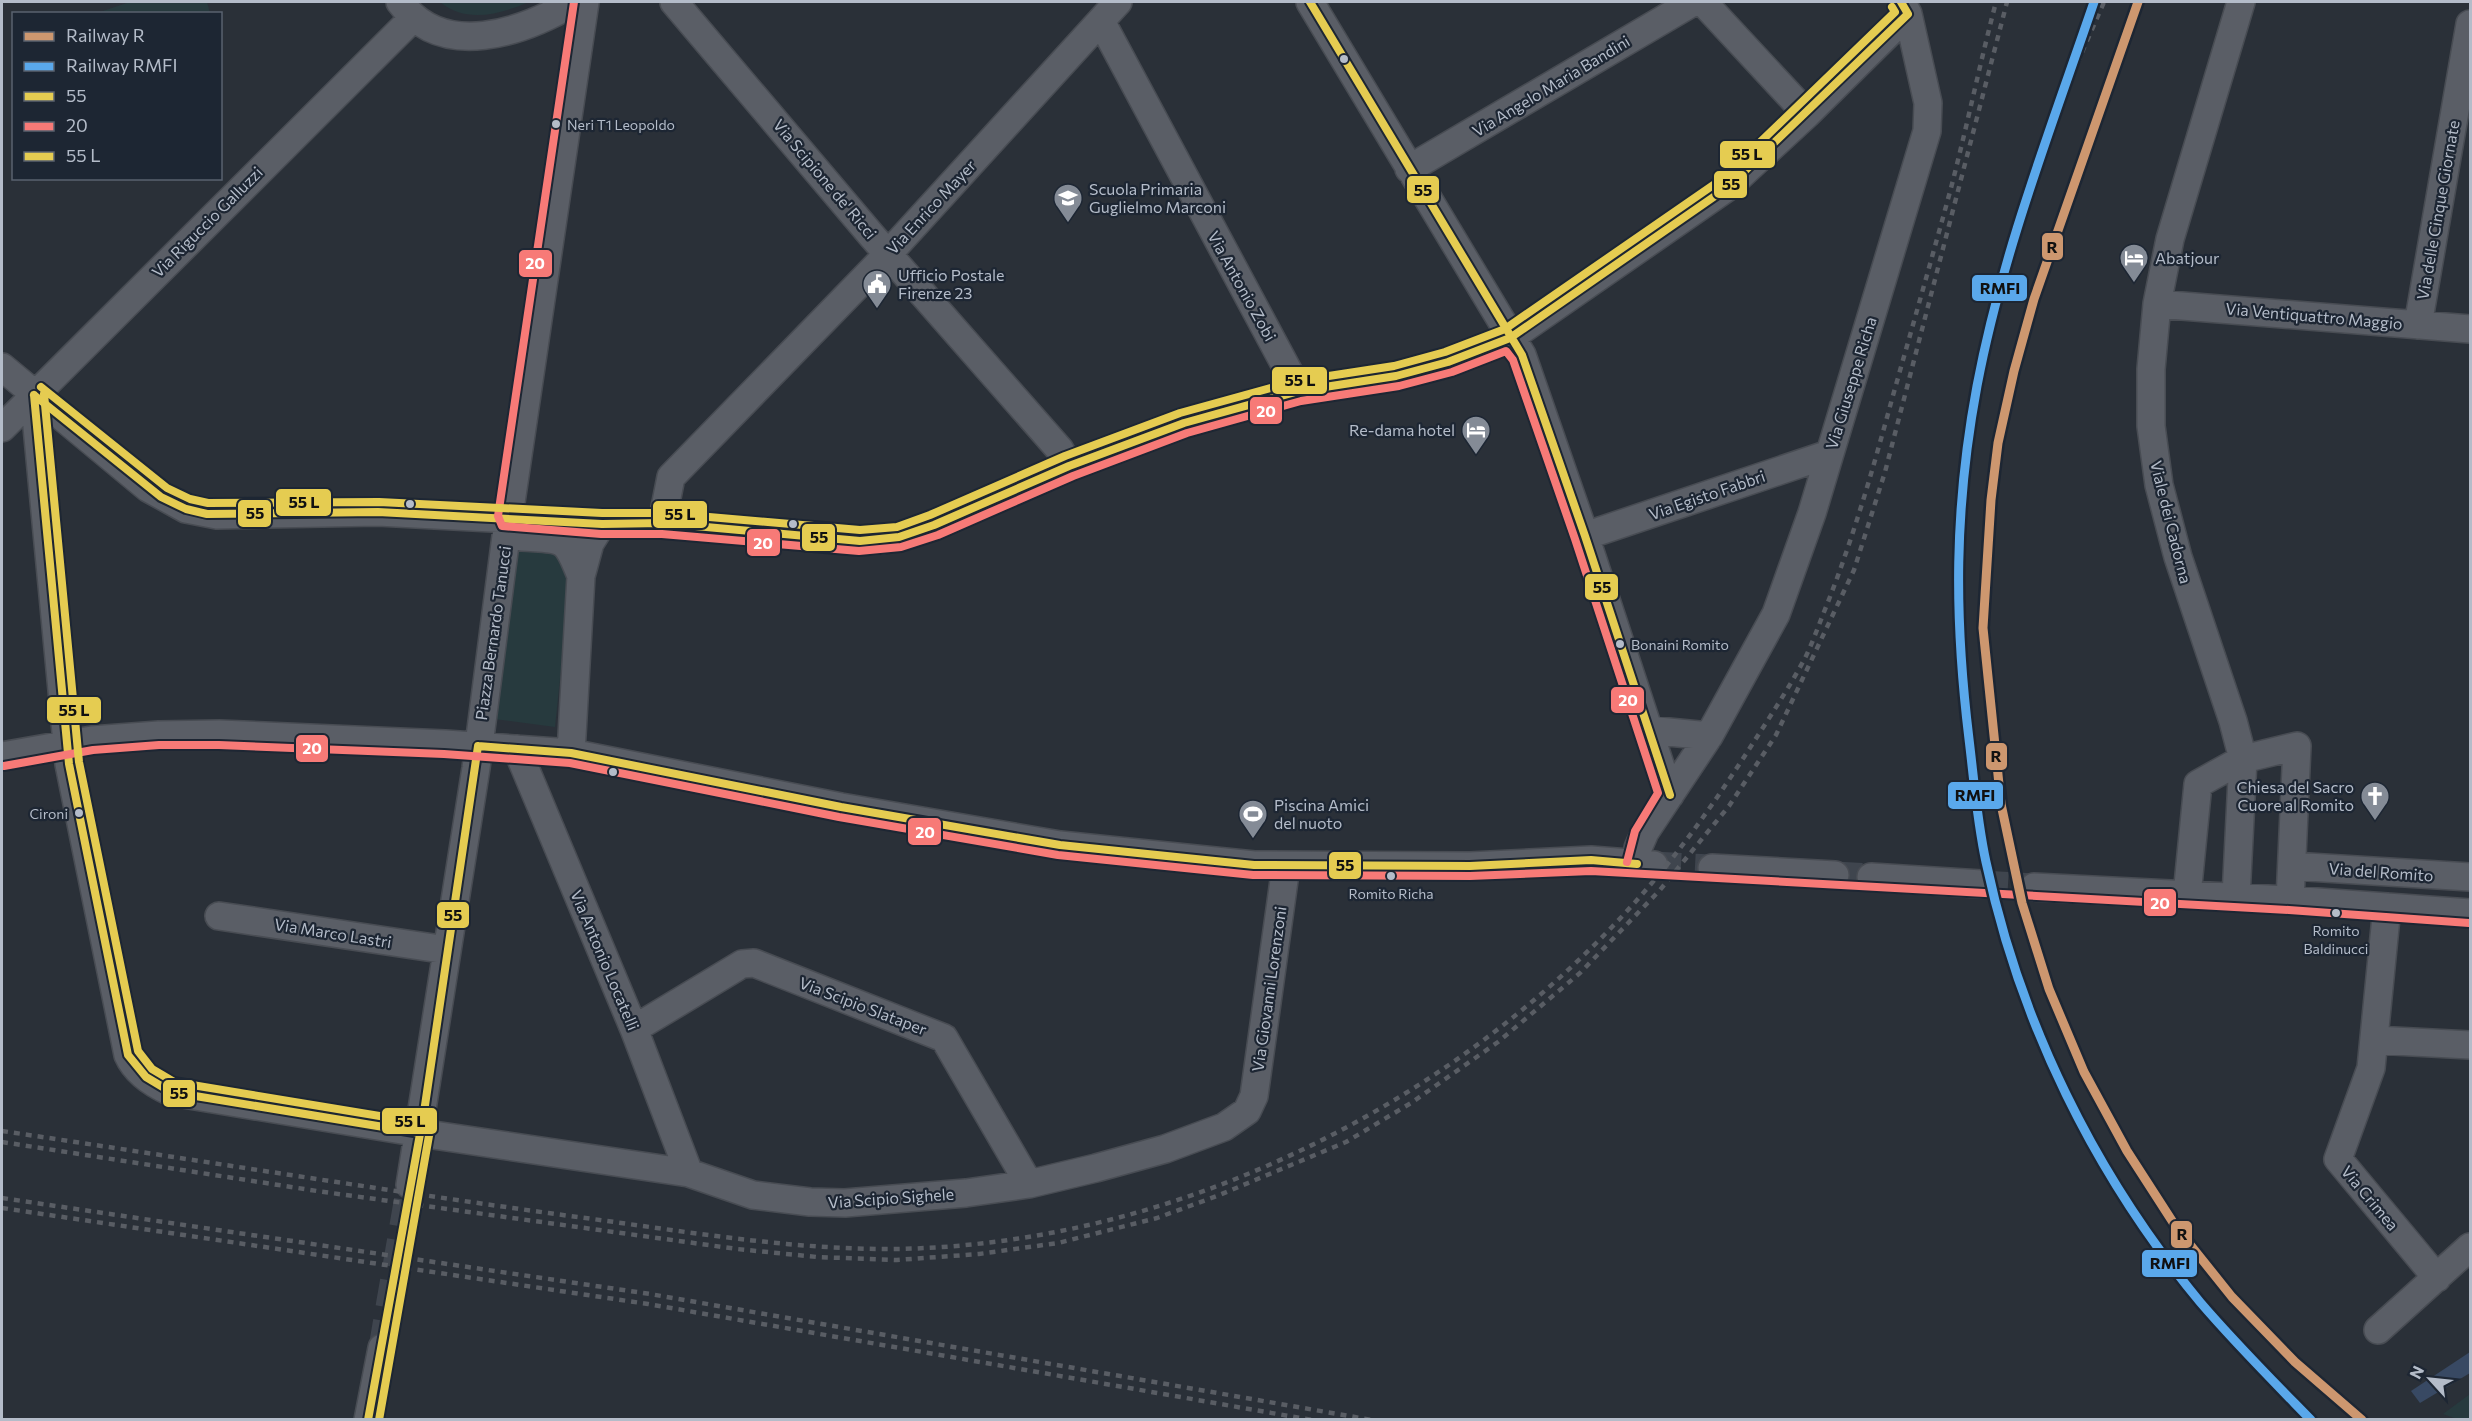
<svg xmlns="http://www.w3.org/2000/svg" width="2472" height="1421" font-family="Commissioner,sans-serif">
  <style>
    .green { fill: #273a3e }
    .water { fill: #384963 }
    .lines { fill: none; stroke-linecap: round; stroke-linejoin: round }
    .minor-tunnel { stroke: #3f454e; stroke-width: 27; stroke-dasharray: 27 14; stroke-linecap: butt }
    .minor-casing { stroke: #484c53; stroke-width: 30 }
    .minor { stroke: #5a5e66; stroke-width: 27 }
    .rail { stroke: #595d64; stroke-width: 4.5; stroke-dasharray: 6 6; stroke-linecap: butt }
    .bus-1-casing { stroke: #1d2633; stroke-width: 12 }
    .bus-2-casing { stroke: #1d2633; stroke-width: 12 }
    .bus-3-casing { stroke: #1d2633; stroke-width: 12 }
    .bus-1 { stroke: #e5cc51; stroke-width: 8 }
    .bus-2 { stroke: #f77a77; stroke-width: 8 }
    .bus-3 { stroke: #e5cc51; stroke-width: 8 }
    .rail-1-casing { stroke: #1d2633; stroke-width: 14 }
    .rail-2-casing { stroke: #1d2633; stroke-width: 14 }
    .rail-1 { stroke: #cd976f; stroke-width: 9 }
    .rail-2 { stroke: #5aa8eb; stroke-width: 9 }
    .bus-dot { fill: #b4bcc9; stroke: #1d2633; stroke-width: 2 }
    .labels { text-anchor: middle; stroke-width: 4.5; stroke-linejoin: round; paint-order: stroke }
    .bus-label { font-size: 14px; fill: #b4bcc9; stroke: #1d2633; text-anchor: start }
    .street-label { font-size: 16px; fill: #b4bcc9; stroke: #1d2633 }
    .poi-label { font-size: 16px; fill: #b4bcc9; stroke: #1d2633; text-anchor: start }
    .line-badge { stroke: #1d2633; stroke-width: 2 }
    .badge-label { font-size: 16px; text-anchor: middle; font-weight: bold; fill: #fff }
    .pale-badge-label { font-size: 16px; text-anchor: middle; font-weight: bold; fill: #111 }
  </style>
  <rect width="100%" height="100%" fill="#2a3038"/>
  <path class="green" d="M 130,2 L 207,2 L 210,13 L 97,13 Z
    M 440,2 L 529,2 C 501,14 466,24 440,2 Z
    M 516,548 L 558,548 L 570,582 L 555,727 L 494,719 Z
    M 2470,1394 L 2470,1419 L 2457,1419 L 2443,1414 Z"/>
  <path class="water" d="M 2470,1352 L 2470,1373 L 2420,1403 L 2411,1391 Z"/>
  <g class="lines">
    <path class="minor-tunnel" d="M 1654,865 L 1712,868
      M 1835,875 L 1871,877
      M 1981,884 L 2034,887
      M 382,1348 L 410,1185"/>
    <g class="minor-casing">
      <path id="minor" d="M 400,2 C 443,61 523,32 574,2
        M 674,2 L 872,236 L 1060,450 L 1069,466
        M 1310,2 L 1522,355 L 1585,536 L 1670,795
        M 1703,2 L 1807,114
        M 1101,21 L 1299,391
        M 1409,169 L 1693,2
        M 2157,304 L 2470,329
        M 2418,325 L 2470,24
        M 2,367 L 148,488 L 186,509 L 217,515 L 378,512 L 602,524 L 662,523 L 860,541 L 880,540 L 910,534 L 1069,466 L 1184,423 L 1299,391 L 1396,376 L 1448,362 L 1510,338 L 1728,187 L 1807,114 L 1908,14
        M 34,395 L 69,764 L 128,1055 C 136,1073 153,1084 171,1092 L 420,1133 L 689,1173 L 753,1195 L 810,1202 L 845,1203 L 966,1193 L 1029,1184 L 1096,1168 L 1165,1149 L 1224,1127 L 1247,1111 L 1254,1096 L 1286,866
        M 2,428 L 413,18
        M 662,523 L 671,477 L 888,254 L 1118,2
        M 1585,536 L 1829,454
        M 522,537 C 564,540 565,535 581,576
        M 1648,730 L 1709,736
        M 517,749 L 634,1029 L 689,1173
        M 571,753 L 581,576 L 590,543 L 602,524
        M 2,756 L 92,740 L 159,735 L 219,734 L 445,744 L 571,753 L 841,807 L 1060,845 L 1254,865 L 1470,866 L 1591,860 L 1654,865
        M 1637,864 L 1638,848 L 1645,832 L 1709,736 L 1776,614 L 1812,513 L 1927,131 L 1928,103 L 1908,14 L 1902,3
        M 2292,866 L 2470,877
        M 1712,868 L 1835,875
        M 1871,877 L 1981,884
        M 2034,887 L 2290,900 L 2470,913
        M 2187,895 L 2198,784 L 2243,759 L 2297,746 L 2290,900
        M 2236,897 L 2243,759 L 2233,721 L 2178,557 L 2159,485 L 2151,426 L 2151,369 L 2157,304 L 2170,239 L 2241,2
        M 2387,907 L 2371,1068 L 2338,1159 L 2437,1278
        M 219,916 L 447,950
        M 634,1029 L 742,964 L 754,963 L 944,1038 L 1029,1184
        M 2375,1040 L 2470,1045
        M 410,1185 L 476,768 L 506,536 L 585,2
        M 2378,1330 L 2470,1247
        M 368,1420 L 382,1348"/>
    </g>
    <use href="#minor" class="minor"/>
    <path class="rail" d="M 2058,107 L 2104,2
      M 2,1131 C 191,1159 380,1190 570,1216 C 678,1230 787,1250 897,1249 C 1181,1244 1467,1099 1651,884 C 1687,842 1718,797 1748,751 C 1767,721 1788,690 1805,658 C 1813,642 1819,624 1826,607 C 1853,539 1873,469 1892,399 C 1912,328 1932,258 1951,188 C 1967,126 1980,63 1996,2
      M 2,1142 L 317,1191 L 737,1249 L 817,1257 L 897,1260 L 979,1254 L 1058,1243 L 1157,1218 L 1217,1196 L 1346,1142 L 1411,1103 L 1498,1042 L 1580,973 L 1660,890 L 1729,806 L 1776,735 L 1854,570 L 1885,472 L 2007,2
      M 2,1198 L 650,1294 L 1372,1420
      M 2,1208 L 648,1304 L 1312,1420"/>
    <g class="bus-1-casing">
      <path id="bus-1" d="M 1310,2 L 1522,355 L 1585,536 L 1670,795
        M 34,395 L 161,497 L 186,509 L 207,514 L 378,512 L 602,524 L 662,523 L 860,541 L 899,537 L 934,525 L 1069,466 L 1184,423 L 1299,391 L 1396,376 L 1448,362 L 1510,338 L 1728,187 L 1908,14 L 1901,2
        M 34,395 L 69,764 L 128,1055 L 146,1077 L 171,1092 L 420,1133
        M 478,746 L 571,753 L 841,807 L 1060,845 L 1254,865 L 1470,866 L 1591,860 L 1637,864
        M 368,1420 L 424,1112 L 478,746"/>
    </g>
    <g class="bus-2-casing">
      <path id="bus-2" d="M 574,2 L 498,516 L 502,526 L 601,534 L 662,534 L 859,551 L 901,547 L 938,535 L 1073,476 L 1187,433 L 1301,401 L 1399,386 L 1452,372 L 1506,351 L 1513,360 L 1575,539 L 1658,793 L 1635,831 L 1627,862
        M 4,766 L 93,750 L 159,745 L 219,745 L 444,754 L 570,763 L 839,817 L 1058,855 L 1253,875 L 1470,876 L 1591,871 L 2289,910 L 2469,923"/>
    </g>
    <g class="bus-3-casing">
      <path id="bus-3" d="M 41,387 L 167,488 L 190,499 L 208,503 L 379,502 L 602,513 L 663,513 L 860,530 L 897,527 L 930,515 L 1065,456 L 1180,413 L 1296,381 L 1394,366 L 1445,352 L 1505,329 L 1722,179 L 1895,12 L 1892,7
        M 44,394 L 79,762 L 138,1051 L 152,1069 L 174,1082 L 422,1123 L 430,1130 L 379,1420"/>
    </g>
    <use href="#bus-1" class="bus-1"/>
    <use href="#bus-2" class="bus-2"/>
    <use href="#bus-3" class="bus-3"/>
    <g class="rail-1-casing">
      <path id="rail-1" d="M 2138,2 L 2034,299 L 2014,371 L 1998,443 L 1991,500 L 1983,628 L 2001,804 L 2022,903 L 2049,989 L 2084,1072 L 2127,1151 L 2176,1227 L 2232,1297 L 2295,1362 L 2362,1420"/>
    </g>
    <g class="rail-2-casing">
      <path id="rail-2" d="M 2094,2 C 2051,128 2002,254 1977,386 C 1954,509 1954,616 1969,739 C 1974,780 1977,821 1986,862 C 2020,1023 2095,1175 2200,1302 C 2235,1343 2273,1381 2311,1420"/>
    </g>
    <use href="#rail-1" class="rail-1"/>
    <use href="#rail-2" class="rail-2"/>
  </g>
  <defs>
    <g id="school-pin" transform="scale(1.5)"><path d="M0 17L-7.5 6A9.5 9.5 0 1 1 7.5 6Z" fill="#848b96" stroke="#1d2633"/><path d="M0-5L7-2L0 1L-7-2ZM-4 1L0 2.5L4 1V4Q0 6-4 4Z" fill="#fff"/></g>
    <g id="hotel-pin" transform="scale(1.5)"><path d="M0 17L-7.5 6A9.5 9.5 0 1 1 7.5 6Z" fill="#848b96" stroke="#1d2633"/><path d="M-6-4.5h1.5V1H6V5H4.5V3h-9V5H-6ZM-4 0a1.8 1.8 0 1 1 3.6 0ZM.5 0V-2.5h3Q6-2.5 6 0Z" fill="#fff"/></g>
    <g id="civic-pin" transform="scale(1.5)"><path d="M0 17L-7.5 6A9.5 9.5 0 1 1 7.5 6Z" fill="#848b96" stroke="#1d2633"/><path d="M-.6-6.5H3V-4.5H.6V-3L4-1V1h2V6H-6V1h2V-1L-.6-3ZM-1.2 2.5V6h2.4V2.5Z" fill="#fff"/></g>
    <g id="church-pin" transform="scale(1.5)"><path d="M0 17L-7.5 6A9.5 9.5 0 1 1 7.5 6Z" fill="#848b96" stroke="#1d2633"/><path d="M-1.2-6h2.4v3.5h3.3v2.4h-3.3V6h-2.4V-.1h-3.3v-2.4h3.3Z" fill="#fff"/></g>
    <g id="stadium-pin" transform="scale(1.5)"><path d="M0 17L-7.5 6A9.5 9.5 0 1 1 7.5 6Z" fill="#848b96" stroke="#1d2633"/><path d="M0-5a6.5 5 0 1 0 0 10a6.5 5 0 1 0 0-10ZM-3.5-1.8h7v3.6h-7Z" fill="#fff"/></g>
  </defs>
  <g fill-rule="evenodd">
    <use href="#school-pin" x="1068" y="198"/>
    <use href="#hotel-pin" x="2134" y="258"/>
    <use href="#civic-pin" x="877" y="284"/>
    <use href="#hotel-pin" x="1476" y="430"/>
    <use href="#church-pin" x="2375" y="796"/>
    <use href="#stadium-pin" x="1253" y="814"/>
  </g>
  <g class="bus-dot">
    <circle cx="1344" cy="59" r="5"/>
    <circle cx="556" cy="124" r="5"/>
    <circle cx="410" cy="504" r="5"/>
    <circle cx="793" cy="524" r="5"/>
    <circle cx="1620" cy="644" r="5"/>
    <circle cx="613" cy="772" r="5"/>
    <circle cx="79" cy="813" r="5"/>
    <circle cx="1391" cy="876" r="5"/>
    <circle cx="2336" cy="913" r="5"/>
  </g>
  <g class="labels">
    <g class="bus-label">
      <text x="567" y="130">Neri T1 Leopoldo</text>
      <text x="1631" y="650">Bonaini Romito</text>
      <text x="68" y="819" text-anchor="end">Cironi</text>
      <text x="1391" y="899" text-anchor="middle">Romito Richa</text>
      <text x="2336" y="936" text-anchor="middle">Romito<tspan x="2336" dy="18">Baldinucci</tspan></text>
    </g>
    <g class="street-label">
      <text transform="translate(1551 86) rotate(-31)" y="6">Via Angelo Maria Bandini</text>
      <text transform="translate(825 179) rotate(50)" y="6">Via Scipione de' Ricci</text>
      <text transform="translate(931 207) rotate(-47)" y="6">Via Enrico Mayer</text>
      <text transform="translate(2438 210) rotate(-80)" y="6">Via delle Cinque Giornate</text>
      <text transform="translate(207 222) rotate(-45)" y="6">Via Riguccio Galluzzi</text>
      <text transform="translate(1242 286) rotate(61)" y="6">Via Antonio Zobi</text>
      <text transform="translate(2314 316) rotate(5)" y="6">Via Ventiquattro Maggio</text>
      <text transform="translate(1851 383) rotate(-73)" y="6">Via Giuseppe Richa</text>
      <text transform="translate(1707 495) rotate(-19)" y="6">Via Egisto Fabbri</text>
      <text transform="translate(2171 522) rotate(76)" y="6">Viale dei Cadorna</text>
      <text transform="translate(493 633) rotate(-82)" y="6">Piazza Bernardo Tanucci</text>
      <text transform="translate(2381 872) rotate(4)" y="6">Via del Romito</text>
      <text transform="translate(333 933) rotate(9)" y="6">Via Marco Lastri</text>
      <text transform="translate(605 960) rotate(67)" y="6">Via Antonio Locatelli</text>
      <text transform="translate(1269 989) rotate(-82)" y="6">Via Giovanni Lorenzoni</text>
      <text transform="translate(863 1006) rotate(21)" y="6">Via Scipio Slataper</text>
      <text transform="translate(891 1198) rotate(-4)" y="6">Via Scipio Sighele</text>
      <text transform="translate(2370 1198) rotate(50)" y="6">Via Crimea</text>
    </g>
    <g class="poi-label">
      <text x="1089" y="195">Scuola Primaria<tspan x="1089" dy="18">Guglielmo Marconi</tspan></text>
      <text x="2155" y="264">Abatjour</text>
      <text x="898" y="281">Ufficio Postale<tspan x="898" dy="18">Firenze 23</tspan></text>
      <text x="1455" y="436" text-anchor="end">Re-dama hotel</text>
      <text x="2354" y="793" text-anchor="end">Chiesa del Sacro<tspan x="2354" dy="18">Cuore al Romito</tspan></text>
      <text x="1274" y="811">Piscina Amici<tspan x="1274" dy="18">del nuoto</tspan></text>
    </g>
  </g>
  <g class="line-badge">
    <rect x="1719" y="140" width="57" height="29" rx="6" fill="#e5cc51"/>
    <rect x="1713" y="170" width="35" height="29" rx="6" fill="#e5cc51"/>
    <rect x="1406" y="175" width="34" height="29" rx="6" fill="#e5cc51"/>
    <rect x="2041" y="232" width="23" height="29" rx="6" fill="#cd976f"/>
    <rect x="518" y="249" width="35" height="29" rx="6" fill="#f77a77"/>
    <rect x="1971" y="274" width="57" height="28" rx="6" fill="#5aa8eb"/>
    <rect x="1271" y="366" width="57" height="29" rx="6" fill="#e5cc51"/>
    <rect x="1249" y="396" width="34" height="29" rx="6" fill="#f77a77"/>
    <rect x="275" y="488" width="57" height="29" rx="6" fill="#e5cc51"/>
    <rect x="237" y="499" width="35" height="29" rx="6" fill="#e5cc51"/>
    <rect x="652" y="500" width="56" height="29" rx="6" fill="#e5cc51"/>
    <rect x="801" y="523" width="35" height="29" rx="6" fill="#e5cc51"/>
    <rect x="746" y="528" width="35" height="29" rx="6" fill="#f77a77"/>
    <rect x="1584" y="573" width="35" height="28" rx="6" fill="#e5cc51"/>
    <rect x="1610" y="686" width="35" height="28" rx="6" fill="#f77a77"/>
    <rect x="46" y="696" width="56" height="28" rx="6" fill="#e5cc51"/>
    <rect x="295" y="734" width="34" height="29" rx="6" fill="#f77a77"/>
    <rect x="1985" y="742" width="23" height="29" rx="6" fill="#cd976f"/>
    <rect x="1947" y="781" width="57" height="29" rx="6" fill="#5aa8eb"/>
    <rect x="907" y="817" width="35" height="29" rx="6" fill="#f77a77"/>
    <rect x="1328" y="851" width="34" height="29" rx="6" fill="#e5cc51"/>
    <rect x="2143" y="888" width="34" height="29" rx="6" fill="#f77a77"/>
    <rect x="436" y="901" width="34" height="28" rx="6" fill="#e5cc51"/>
    <rect x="162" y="1079" width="34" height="29" rx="6" fill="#e5cc51"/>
    <rect x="381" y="1107" width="57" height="28" rx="6" fill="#e5cc51"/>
    <rect x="2170" y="1220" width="23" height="29" rx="6" fill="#cd976f"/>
    <rect x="2141" y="1249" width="57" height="29" rx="6" fill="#5aa8eb"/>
  </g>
  <g class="badge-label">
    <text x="535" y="269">20</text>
    <text x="1266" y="417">20</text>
    <text x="763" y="549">20</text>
    <text x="1628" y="706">20</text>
    <text x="312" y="754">20</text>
    <text x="925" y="838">20</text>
    <text x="2160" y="909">20</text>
  </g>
  <g class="pale-badge-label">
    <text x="1747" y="160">55 L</text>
    <text x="1731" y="190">55</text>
    <text x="1423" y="196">55</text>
    <text x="2052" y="253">R</text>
    <text x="2000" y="294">RMFI</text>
    <text x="1300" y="386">55 L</text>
    <text x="304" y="508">55 L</text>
    <text x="255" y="519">55</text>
    <text x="680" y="520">55 L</text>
    <text x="819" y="543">55</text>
    <text x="1602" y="593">55</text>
    <text x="74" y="716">55 L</text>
    <text x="1996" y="762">R</text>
    <text x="1975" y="801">RMFI</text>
    <text x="1345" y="871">55</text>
    <text x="453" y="921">55</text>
    <text x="179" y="1099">55</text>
    <text x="410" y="1127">55 L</text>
    <text x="2182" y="1240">R</text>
    <text x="2170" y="1269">RMFI</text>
  </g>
  <rect width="2472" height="1421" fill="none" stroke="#b4bcc9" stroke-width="6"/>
  <rect x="12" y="12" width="210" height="168" fill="#1d2633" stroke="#59626f" stroke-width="1.5"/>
  <rect x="24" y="32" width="30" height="9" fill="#cd976f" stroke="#59626f" stroke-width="1.5"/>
  <text x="66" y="42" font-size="18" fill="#b4bcc9">Railway R</text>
  <rect x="24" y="62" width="30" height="9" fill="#5aa8eb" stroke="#59626f" stroke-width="1.5"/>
  <text x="66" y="72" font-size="18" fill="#b4bcc9">Railway RMFI</text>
  <rect x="24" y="92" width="30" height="9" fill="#e5cc51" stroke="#59626f" stroke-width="1.5"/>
  <text x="66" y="102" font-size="18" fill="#b4bcc9">55</text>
  <rect x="24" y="122" width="30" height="9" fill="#f77a77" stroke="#59626f" stroke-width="1.5"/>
  <text x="66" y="132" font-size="18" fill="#b4bcc9">20</text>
  <rect x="24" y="152" width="30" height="9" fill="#e5cc51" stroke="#59626f" stroke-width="1.5"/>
  <text x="66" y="162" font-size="18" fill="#b4bcc9">55 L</text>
  <g transform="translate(2430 1379) rotate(297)" stroke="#1d2633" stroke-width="4.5" paint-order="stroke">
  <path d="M0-4.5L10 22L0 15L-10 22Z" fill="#b4bcc9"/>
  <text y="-9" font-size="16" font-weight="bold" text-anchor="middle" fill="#b4bcc9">N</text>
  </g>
</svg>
